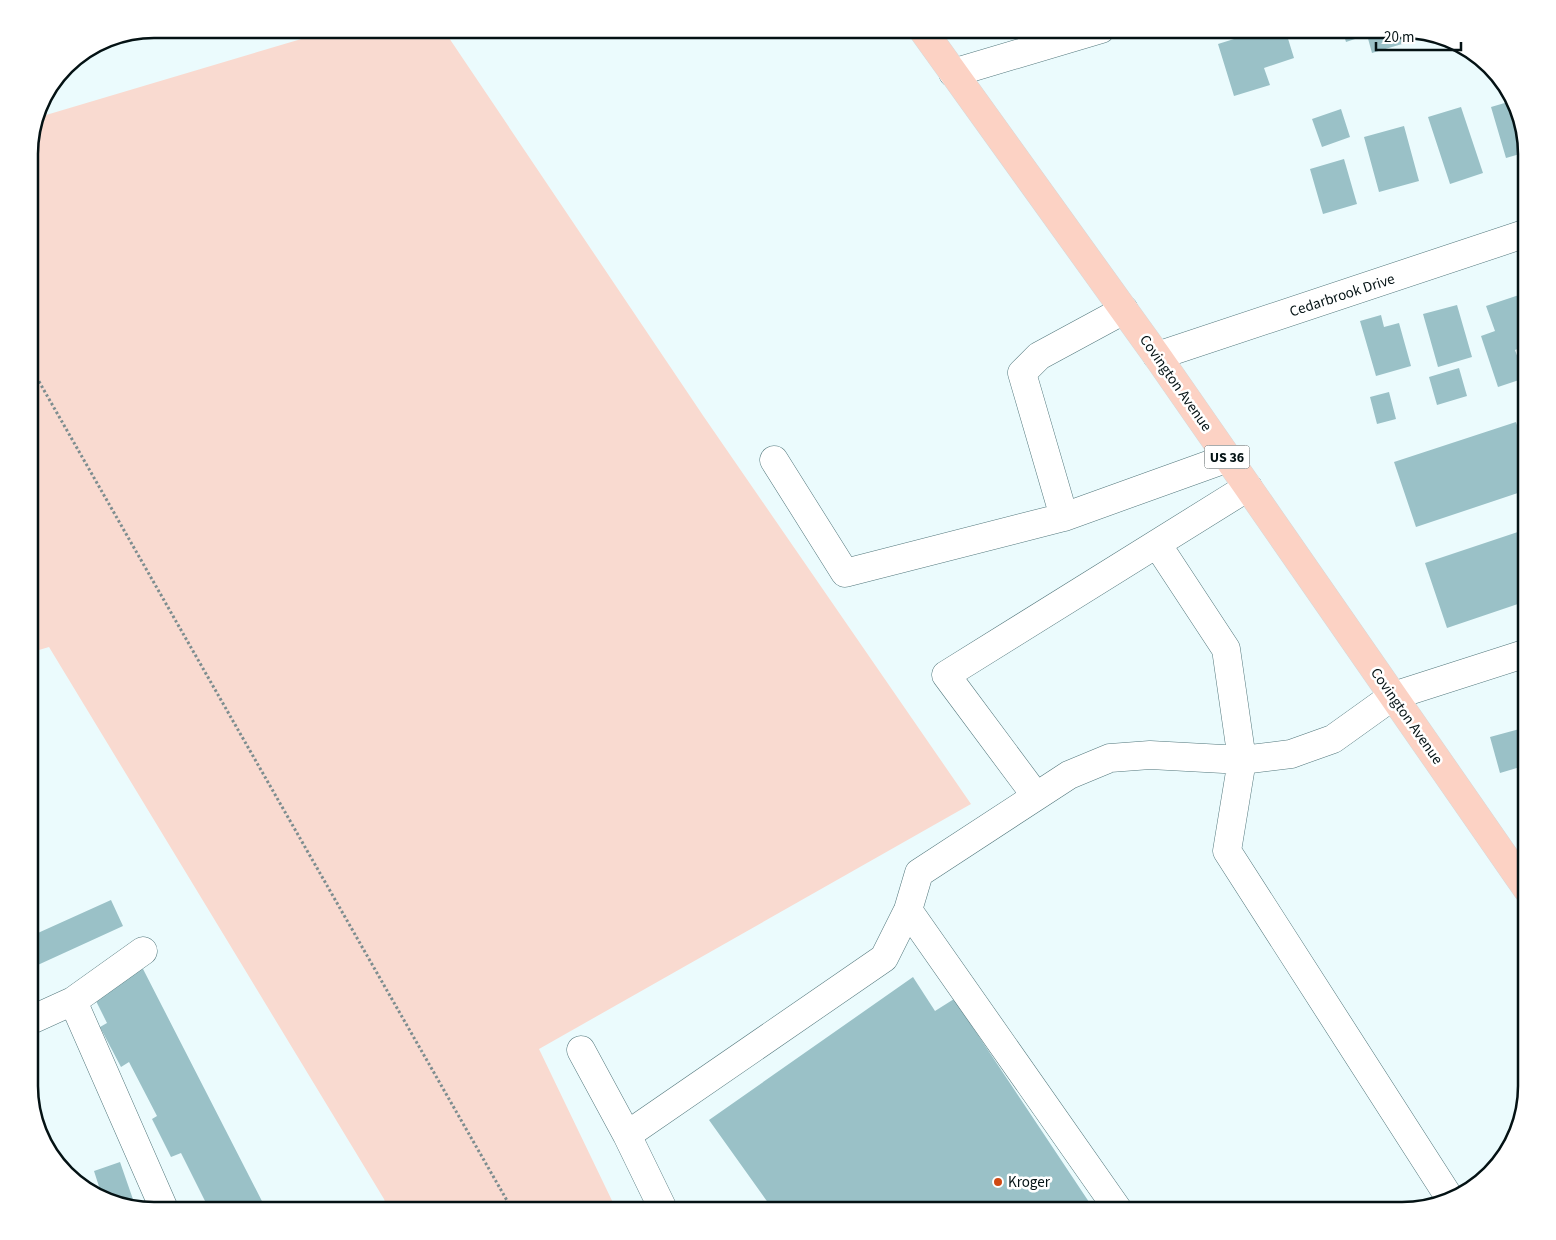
<svg xmlns="http://www.w3.org/2000/svg" width="1556" height="1240" font-family="'Source Sans 3',sans-serif">
  <style>
    .green { fill: #f9dad0 }
    .building { fill: #9ac1c7 }
    .lines { fill: none; stroke-linecap: round; stroke-linejoin: round }
    .minor-casing { stroke: #52777c; stroke-width: 29 }
    .major-casing { stroke: #d7d9d9; stroke-width: 29 }
    .path { stroke: #7d8d8f; stroke-width: 3; stroke-dasharray: 2.5 2.5; stroke-linecap: butt }
    .minor { stroke: #fff; stroke-width: 28 }
    .major { stroke: #fcd2c4; stroke-width: 28 }
    .poi-dot { fill: #d04913; stroke: #fff; stroke-width: 2 }
    .labels { text-anchor: middle; stroke-width: 5; stroke-linejoin: round; paint-order: stroke }
    .shield { fill: #fff; stroke: #4f595a; stroke-width: 1 }
    .shield-label { font-size: 14px; font-weight: bold; fill: #041214 }
    .street-label { font-size: 15px; fill: #041214; stroke: #fff }
    .poi-label { font-size: 15px; fill: #041214; stroke: #fff; text-anchor: start }
    .rim { fill: none; stroke: #041214; stroke-width: 2.5 }
  </style>
  <rect width="100%" height="100%" fill="#ebfbfd"/>
  <path class="green" d="M 335,29 L 443,29 L 704,417 L 971,804 L 539,1049 L 617,1211 L 388,1211 L 384,1199 L 49,647 L 29,653 L 29,146 L 36,118 Z"/>
  <path class="building" d="M 1266,29 L 1285,29 L 1294,58 L 1264,68 L 1270,85 L 1234,96 L 1218,44 Z
    M 1342,29 L 1402,29 L 1420,32 L 1422,38 L 1372,53 L 1367,35 L 1346,42 Z
    M 1515,100 L 1527,152 L 1506,158 L 1491,107 Z
    M 1461,107 L 1483,173 L 1450,184 L 1428,117 Z
    M 1341,109 L 1350,137 L 1322,147 L 1312,119 Z
    M 1404,126 L 1419,181 L 1379,192 L 1364,137 Z
    M 1344,159 L 1357,204 L 1323,214 L 1310,169 Z
    M 1519,295 L 1527,321 L 1527,346 L 1515,350 L 1525,378 L 1498,387 L 1481,336 L 1495,331 L 1486,306 Z
    M 1457,305 L 1472,357 L 1438,367 L 1423,314 Z
    M 1381,315 L 1384,327 L 1399,323 L 1411,366 L 1376,376 L 1360,321 Z
    M 1459,368 L 1467,396 L 1437,405 L 1429,377 Z
    M 1389,392 L 1396,419 L 1377,424 L 1370,397 Z
    M 1516,422 L 1527,455 L 1527,490 L 1416,527 L 1394,462 Z
    M 1527,529 L 1527,601 L 1447,628 L 1425,563 Z
    M 1527,727 L 1527,765 L 1500,773 L 1490,737 Z
    M 111,900 L 123,926 L 29,969 L 29,937 Z
    M 142,967 L 267,1211 L 204,1211 L 203,1210 L 208,1207 L 181,1153 L 171,1157 L 152,1119 L 157,1116 L 129,1062 L 121,1067 L 100,1027 L 107,1023 L 92,993 Z
    M 913,977 L 935,1011 L 954,999 L 1095,1211 L 774,1211 L 709,1120 Z
    M 120,1162 L 136,1208 L 113,1205 L 103,1199 L 94,1171 Z"/>
  <g class="lines">
    <g class="minor-casing">
      <path id="minor" d="M 953,73 L 1101,29
        M 1157,356 L 1527,233
        M 774,460 L 845,573 L 1064,517 L 1228,458
        M 1064,517 L 1022,373 L 1039,356 L 1124,310
        M 1157,544 L 1226,649 L 1242,760 L 1227,851 L 1451,1200
        M 1036,796 L 946,675 L 1248,487
        M 908,910 L 1119,1211
        M 73,1001 L 165,1211
        M 29,1021 L 73,1001 L 143,951
        M 581,1050 L 627,1135 L 664,1211
        M 627,1135 L 884,958 L 908,910 L 919,873 L 1069,775 L 1110,758 L 1150,755 L 1242,760 L 1291,754 L 1333,739 L 1393,696 L 1527,653"/>
    </g>
    <g class="major-casing">
      <path id="major" d="M 922,29 L 1157,356 L 1527,889"/>
    </g>
    <path class="path" d="M 29,364 L 513,1211"/>
    <use href="#minor" class="minor"/>
    <use href="#major" class="major"/>
  </g>
  <circle class="poi-dot" cx="998" cy="1182" r="5"/>
  <g class="labels">
    <rect class="shield" x="1204.5" y="445.5" width="45" height="23" rx="4"/>
    <g class="shield-label">
      <text x="1227" y="462">US 36</text>
    </g>
    <g class="street-label">
      <text transform="translate(1342 295) rotate(-18)" y="5">Cedarbrook Drive</text>
      <text transform="translate(1176 383) rotate(55)" y="5">Covington Avenue</text>
      <text transform="translate(1407 716) rotate(55)" y="5">Covington Avenue</text>
    </g>
    <g class="poi-label">
      <text x="1008" y="1187">Kroger</text>
    </g>
  </g>
  <path d="M0 0H1556V1240H0ZM154 38H1402A116 116 0 0 1 1518 154V1086A116 116 0 0 1 1402 1202H154A116 116 0 0 1 38 1086V154A116 116 0 0 1 154 38Z" fill="#fff" fill-rule="evenodd"/>
  <path class="rim" d="M154 38H1402A116 116 0 0 1 1518 154V1086A116 116 0 0 1 1402 1202H154A116 116 0 0 1 38 1086V154A116 116 0 0 1 154 38Z"/>
  <path d="M1376 42v8h85v-8" fill="none" stroke="#041214" stroke-width="2.5"/>
  <text x="1384" y="42" font-size="15" fill="#041214" stroke="#ffffff" stroke-width="4" paint-order="stroke">20 m</text>
</svg>
